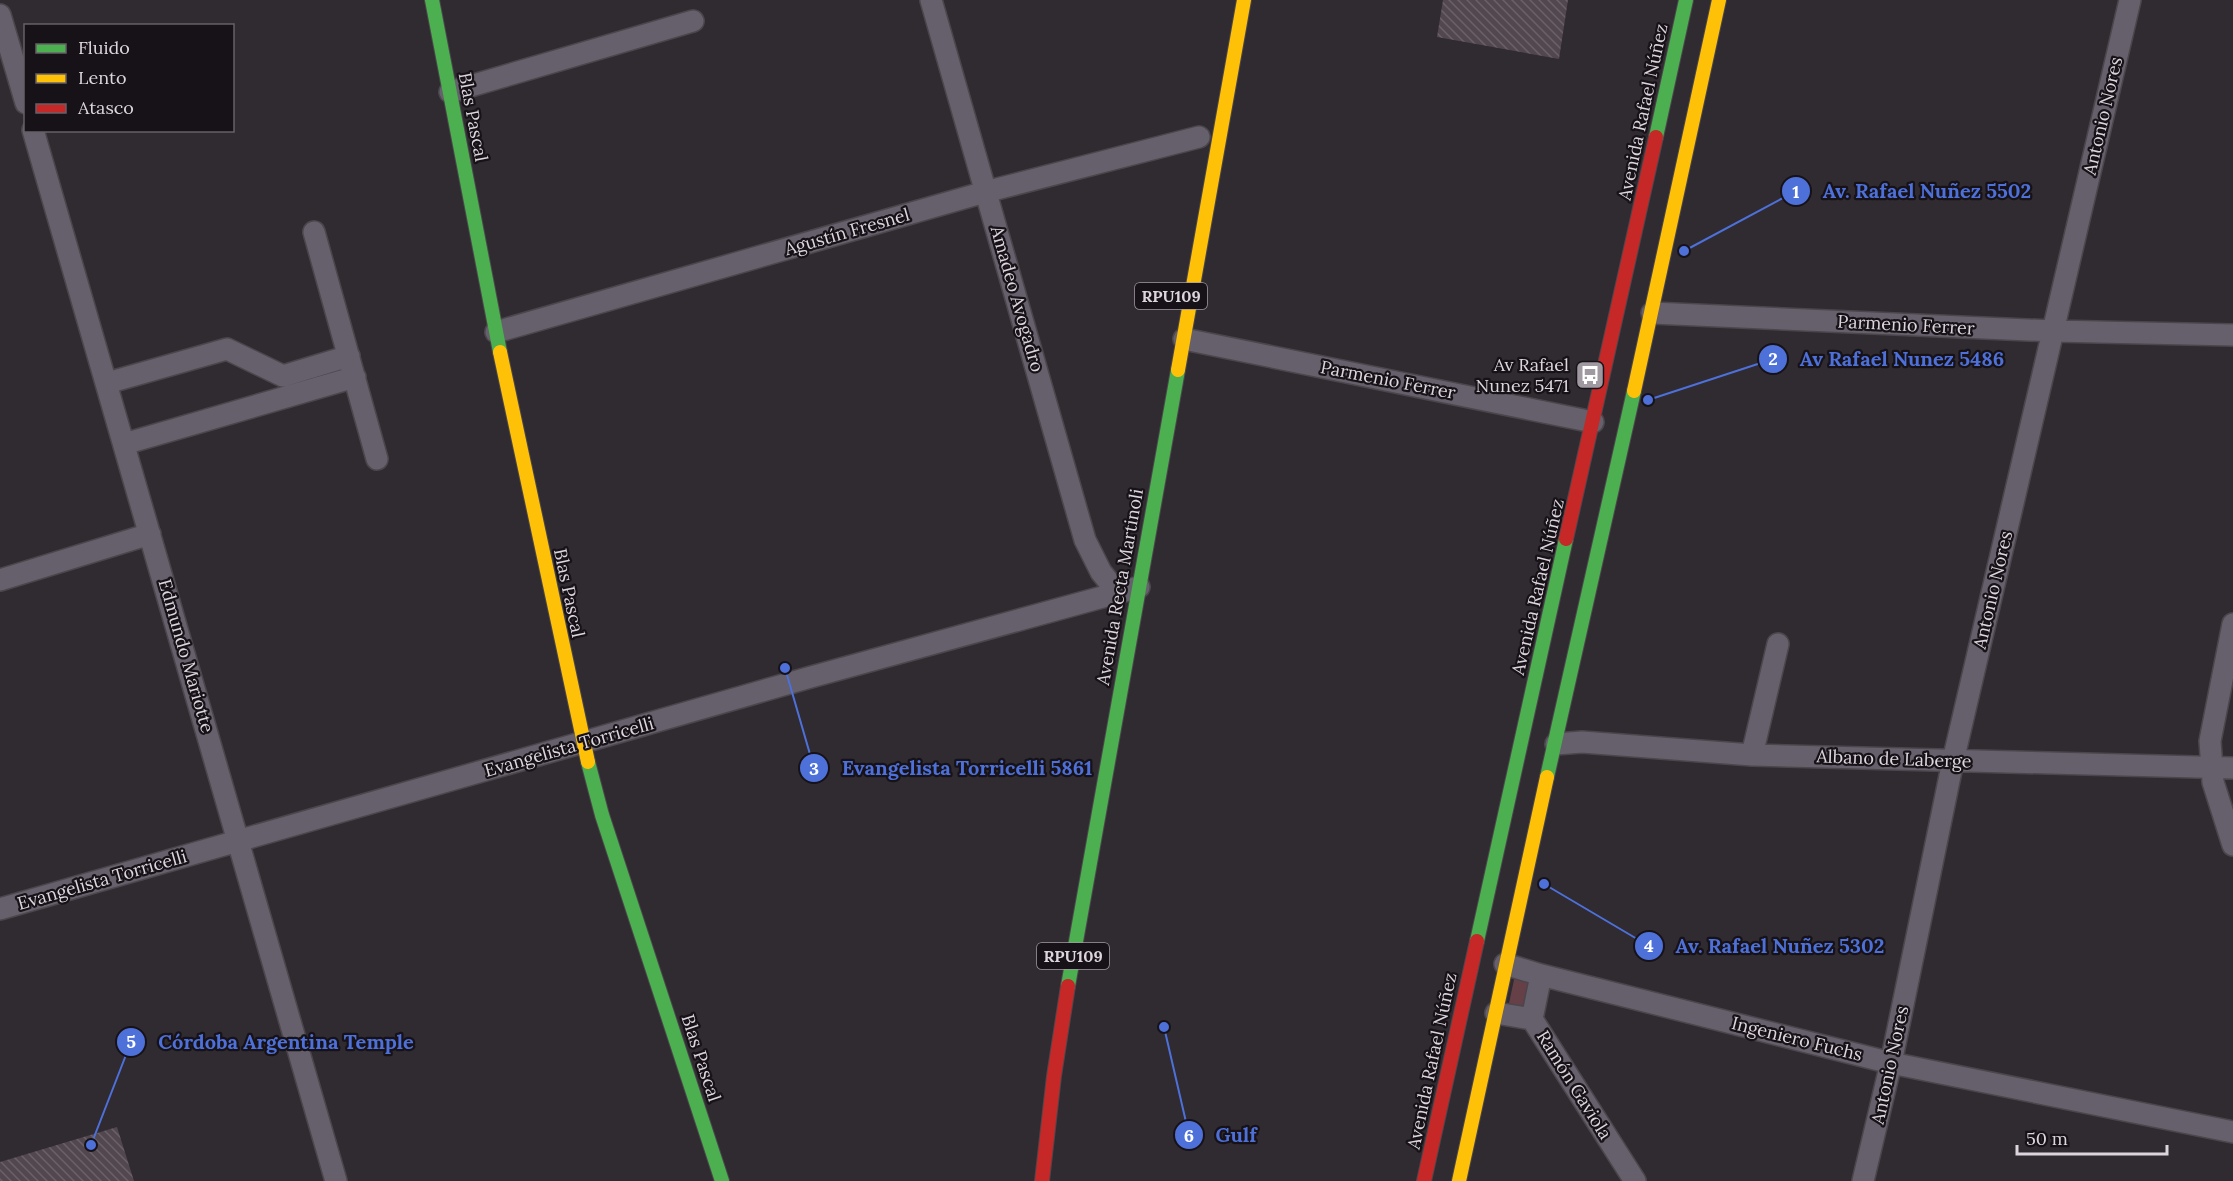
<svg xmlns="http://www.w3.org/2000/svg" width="2233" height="1181" font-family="Lora,serif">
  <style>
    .green { fill: #654047 }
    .building { fill: url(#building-back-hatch) }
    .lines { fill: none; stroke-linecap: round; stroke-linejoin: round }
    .street-casing { stroke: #4b464c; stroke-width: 24 }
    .fast-casing { stroke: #4b464c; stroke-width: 16 }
    .slow-casing { stroke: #4b464c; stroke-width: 16 }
    .jam-casing { stroke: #4b464c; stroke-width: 16 }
    .street { stroke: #65606b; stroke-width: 21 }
    .fast { stroke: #4caf50; stroke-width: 14 }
    .slow { stroke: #ffc107; stroke-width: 14 }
    .jam { stroke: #c62828; stroke-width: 14 }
    .labels { text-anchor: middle; stroke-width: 4.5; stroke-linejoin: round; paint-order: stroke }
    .shield { fill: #171218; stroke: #a29aa2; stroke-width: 1.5 }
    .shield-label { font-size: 16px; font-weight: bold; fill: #ddd5dd }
    .street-label { font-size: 18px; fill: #ddd5dd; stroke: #171218 }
    .poi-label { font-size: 18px; fill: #ddd5dd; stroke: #171218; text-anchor: end }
    .leader { fill: none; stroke: #4d70d9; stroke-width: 2 }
    .callout-dot { fill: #4d70d9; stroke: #171218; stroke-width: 2 }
    .mark-label { font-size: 18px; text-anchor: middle; font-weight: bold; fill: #fff }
    .callout-label { font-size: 20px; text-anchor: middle; font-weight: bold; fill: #4d70d9; stroke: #171218; stroke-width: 4.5; stroke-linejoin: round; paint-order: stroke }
  </style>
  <defs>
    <pattern id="building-back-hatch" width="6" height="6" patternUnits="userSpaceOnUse" patternTransform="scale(1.5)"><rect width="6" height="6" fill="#52474f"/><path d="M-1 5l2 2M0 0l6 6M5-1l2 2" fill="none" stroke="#6a6168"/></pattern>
  </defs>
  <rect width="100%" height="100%" fill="#302a31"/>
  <path class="green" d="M 1515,975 L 1537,980 L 1532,1013 L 1508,1008 Z"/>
  <path class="building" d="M 1443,0 L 1568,0 L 1559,59 L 1437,37 Z
    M 117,1127 L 134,1181 L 0,1181 L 0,1162 Z"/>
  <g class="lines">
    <g class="street-casing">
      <path id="street" d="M 931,0 L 1085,540 L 1101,572 L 1117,592
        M 0,15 L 26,103
        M 450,92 L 693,21
        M 33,130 L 336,1181
        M 314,232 L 377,459
        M 1652,313 L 2053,331 L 2233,335
        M 496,332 L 985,192 L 1199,137
        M 1184,339 L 1593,422
        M 107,383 L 227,349 L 283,376 L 349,356
        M 124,444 L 355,377
        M 0,580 L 150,534
        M 2233,624 L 2210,741 L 2213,782 L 2233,845
        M 1556,744 L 1582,742 L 1752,755 L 2233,768
        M 1752,755 L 1778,644
        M 0,909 L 811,677 L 1139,587
        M 1505,964 L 1541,975 L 1891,1063 L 2233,1132
        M 1496,1013 L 1532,1019 L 1635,1181
        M 1532,1019 L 1541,975
        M 1863,1181 L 1891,1063 L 1953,761 L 2130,0"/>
    </g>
    <g class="fast-casing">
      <path id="fast" d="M 432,0 L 500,352
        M 1656,137 L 1686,0
        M 588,762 L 602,815 L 722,1181
        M 1547,777 L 1634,391
        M 1477,941 L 1566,539
        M 1068,986 L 1178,370"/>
    </g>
    <g class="slow-casing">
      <path id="slow" d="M 500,352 L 588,762
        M 1178,370 L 1244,0
        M 1634,391 L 1719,0
        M 1459,1181 L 1547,777"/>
    </g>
    <g class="jam-casing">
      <path id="jam" d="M 1566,539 L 1656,137
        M 1042,1181 L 1054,1076 L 1068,986
        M 1424,1181 L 1477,941"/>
    </g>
    <use href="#street" class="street"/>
    <use href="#fast" class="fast"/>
    <use href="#slow" class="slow"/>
    <use href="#jam" class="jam"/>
  </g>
  <defs>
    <g id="bus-square" transform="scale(1.5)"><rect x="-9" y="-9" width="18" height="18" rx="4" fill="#a099a1" stroke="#171218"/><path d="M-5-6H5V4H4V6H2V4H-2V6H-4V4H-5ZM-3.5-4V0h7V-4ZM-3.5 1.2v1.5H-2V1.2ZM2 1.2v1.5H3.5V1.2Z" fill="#fff"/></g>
  </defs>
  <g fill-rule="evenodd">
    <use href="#bus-square" x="1590" y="375"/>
  </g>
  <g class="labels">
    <g class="shield">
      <rect x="1135" y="283" width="72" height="26" rx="4.5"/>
      <rect x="1037" y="943" width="72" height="26" rx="4.5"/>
    </g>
    <g class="shield-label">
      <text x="1171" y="302">RPU109</text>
      <text x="1073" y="962">RPU109</text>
    </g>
    <g class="street-label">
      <text transform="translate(1643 112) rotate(-78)" y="6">Avenida Rafael Núñez</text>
      <text transform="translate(2103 116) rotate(-77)" y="6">Antonio Nores</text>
      <text transform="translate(473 117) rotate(79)" y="6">Blas Pascal</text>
      <text transform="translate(847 232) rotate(-16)" y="6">Agustín Fresnel</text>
      <text transform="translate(1017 299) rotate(74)" y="6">Amadeo Avogadro</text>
      <text transform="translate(1906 325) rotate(3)" y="6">Parmenio Ferrer</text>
      <text transform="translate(1388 380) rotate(11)" y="6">Parmenio Ferrer</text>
      <text transform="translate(1120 587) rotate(-80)" y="6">Avenida Recta Martinoli</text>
      <text transform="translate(1538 587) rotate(-77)" y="6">Avenida Rafael Núñez</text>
      <text transform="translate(1993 590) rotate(-77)" y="6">Antonio Nores</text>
      <text transform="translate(569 593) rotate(78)" y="6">Blas Pascal</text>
      <text transform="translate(186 656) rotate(74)" y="6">Edmundo Mariotte</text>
      <text transform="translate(569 747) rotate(-16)" y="6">Evangelista Torricelli</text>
      <text transform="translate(1894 759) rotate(2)" y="6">Albano de Laberge</text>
      <text transform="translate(102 880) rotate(-16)" y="6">Evangelista Torricelli</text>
      <text transform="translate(1797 1039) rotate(14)" y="6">Ingeniero Fuchs</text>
      <text transform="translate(701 1058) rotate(72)" y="6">Blas Pascal</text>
      <text transform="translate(1432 1061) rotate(-78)" y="6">Avenida Rafael Núñez</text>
      <text transform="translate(1890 1065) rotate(-78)" y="6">Antonio Nores</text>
      <text transform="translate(1574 1085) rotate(58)" y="6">Ramón Gaviola</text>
    </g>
    <g class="poi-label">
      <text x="1569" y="371">Av Rafael<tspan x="1569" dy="21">Nunez 5471</tspan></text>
    </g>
  </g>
  <path class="leader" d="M1684 251L1796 191M1648 400L1773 359M785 668L814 768M1544 884L1649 946M91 1145L131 1042M1164 1027L1189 1135"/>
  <g class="callout-dot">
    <circle cx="1684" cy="251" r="6"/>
    <circle cx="1648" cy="400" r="6"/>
    <circle cx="785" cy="668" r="6"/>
    <circle cx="1544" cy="884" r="6"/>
    <circle cx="91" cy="1145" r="6"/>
    <circle cx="1164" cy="1027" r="6"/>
    <circle cx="1796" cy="191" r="15"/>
    <circle cx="1773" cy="359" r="15"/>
    <circle cx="814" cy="768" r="15"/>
    <circle cx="1649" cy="946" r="15"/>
    <circle cx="131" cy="1042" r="15"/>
    <circle cx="1189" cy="1135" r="15"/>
  </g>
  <g class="mark-label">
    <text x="1796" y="198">1</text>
    <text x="1773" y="365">2</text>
    <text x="814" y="775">3</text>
    <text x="1649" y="952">4</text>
    <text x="131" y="1048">5</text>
    <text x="1189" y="1142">6</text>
  </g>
  <g class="callout-label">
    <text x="1927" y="198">Av. Rafael Nuñez 5502</text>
    <text x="1902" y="366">Av Rafael Nunez 5486</text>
    <text x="967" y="775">Evangelista Torricelli 5861</text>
    <text x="1780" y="953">Av. Rafael Nuñez 5302</text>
    <text x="286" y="1049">Córdoba Argentina Temple</text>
    <text x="1236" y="1142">Gulf</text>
  </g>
  <rect x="24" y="24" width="210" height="108" fill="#171218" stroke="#666067" stroke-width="1.5"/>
  <rect x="36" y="44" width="30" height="9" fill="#4caf50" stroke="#666067" stroke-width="1.5"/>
  <text x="78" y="54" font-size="18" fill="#ddd5dd">Fluido</text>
  <rect x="36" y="74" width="30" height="9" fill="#ffc107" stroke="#666067" stroke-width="1.5"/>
  <text x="78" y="84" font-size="18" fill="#ddd5dd">Lento</text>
  <rect x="36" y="104" width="30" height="9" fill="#c62828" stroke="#666067" stroke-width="1.5"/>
  <text x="78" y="114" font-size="18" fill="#ddd5dd">Atasco</text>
  <path d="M2017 1145v9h150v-9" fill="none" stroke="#ddd5dd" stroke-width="3"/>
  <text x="2026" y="1145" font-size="18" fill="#ddd5dd" stroke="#171218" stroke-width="4.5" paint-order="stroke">50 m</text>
</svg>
